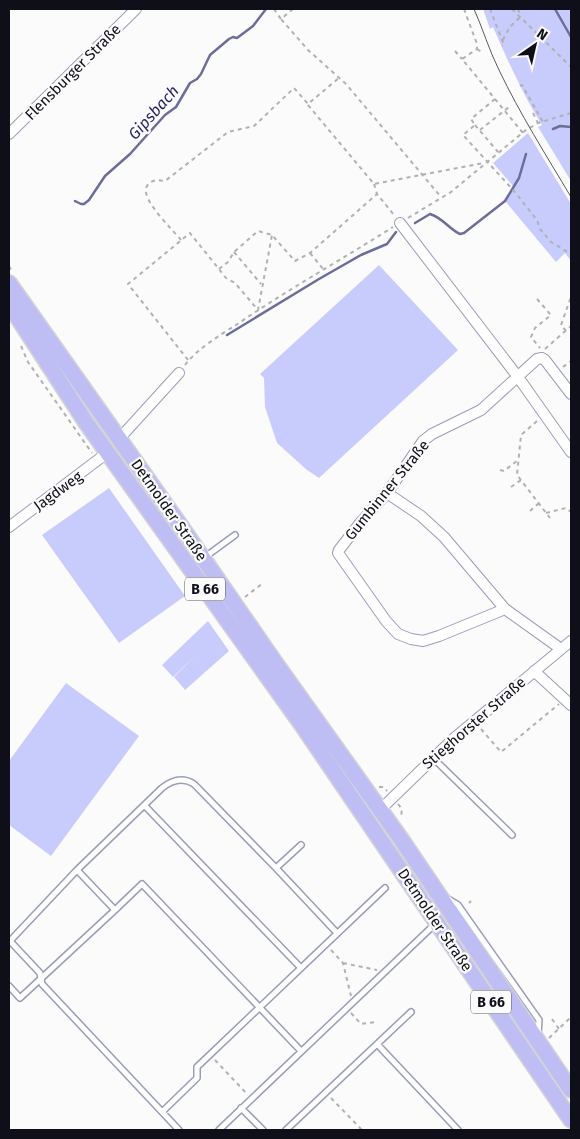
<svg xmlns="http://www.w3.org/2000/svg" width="580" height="1139" font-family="'Fira Sans',sans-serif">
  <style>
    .green { fill: #c8ccfc }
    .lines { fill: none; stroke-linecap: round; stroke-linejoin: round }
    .stream { stroke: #6c6e99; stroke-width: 2.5 }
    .lane-casing { stroke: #9a9cbb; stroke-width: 8 }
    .street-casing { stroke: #9a9cbb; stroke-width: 12 }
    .primary-casing { stroke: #d4d4d6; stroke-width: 18 }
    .path { stroke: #b1b1b4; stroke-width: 2; stroke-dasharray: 4 4; stroke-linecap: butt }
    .lane { stroke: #fff; stroke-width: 5 }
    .street { stroke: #fff; stroke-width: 10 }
    .primary { stroke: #bebef5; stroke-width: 15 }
    .tram { stroke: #595a61; stroke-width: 1 }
    .labels { text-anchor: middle; stroke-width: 4.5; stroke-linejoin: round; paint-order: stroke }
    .shield { fill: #fbfbfb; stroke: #55565d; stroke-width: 1 }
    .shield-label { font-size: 14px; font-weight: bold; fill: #0e0f19 }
    .street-label { font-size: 15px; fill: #0e0f19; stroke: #fbfbfb }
    .water-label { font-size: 16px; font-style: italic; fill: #261f61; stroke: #fbfbfb }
  </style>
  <rect width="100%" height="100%" fill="#fbfbfb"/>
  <path class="green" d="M 483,9 L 571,9 L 571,181 L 538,127 L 542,125 C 523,95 507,59 493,27 L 490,29 Z
    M 528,133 L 571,204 L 571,261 L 565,253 L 556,262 L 505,201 L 513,186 L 493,163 Z
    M 379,265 L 458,350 L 319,478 L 307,470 L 277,443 L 265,407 L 264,378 L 260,374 Z
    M 109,488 L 185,596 L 119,643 L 42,535 Z
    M 208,621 L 229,651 L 185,690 L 174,677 L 195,656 L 173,677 L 162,665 Z
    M 66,683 L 139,736 L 51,856 L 9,825 L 9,761 Z"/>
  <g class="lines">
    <path class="stream" d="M 555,9 L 571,37
      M 553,129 L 560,126 L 571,127
      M 75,201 L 81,204 L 84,204 L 89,200 L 105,176 L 130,154 L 165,115 L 176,107 L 190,83 L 197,79 L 201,74 L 210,55 L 229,39 L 233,37 L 237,38 L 253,26 L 266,9
      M 415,223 L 430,214 C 443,218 449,229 460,234 L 464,233 L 505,201 L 519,178 L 526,154
      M 227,335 L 319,279 L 361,255 L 387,244 L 396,232"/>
    <g class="lane-casing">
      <path id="lane" d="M 205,557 L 235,535
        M 433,758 L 512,835
        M 145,806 L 301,968
        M 301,845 L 276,868 L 337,933
        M 77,870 L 115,910 L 142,884 L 301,1051
        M 448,899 L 458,905 L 539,1020 L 538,1035
        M 10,941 L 40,973 L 42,984 L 179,1130
        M 9,942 L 77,870 L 162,788 C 172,780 183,777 194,784 L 276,868
        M 9,986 L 20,998 L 115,910
        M 377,1044 L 458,1130
        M 241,1108 L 263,1130
        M 162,1112 L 197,1078 L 197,1067 L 385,888
        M 219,1130 L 434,925
        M 286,1130 L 411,1012"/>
    </g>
    <g class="street-casing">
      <path id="street" d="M 9,134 L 136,9
        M 400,223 L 518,377 L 571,452
        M 119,439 L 179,373
        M 387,493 L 421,516 L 444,537 L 505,609 L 561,649
        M 9,527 L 107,453
        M 505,609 L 439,636 L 423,641 L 411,639 L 398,634 L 386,621 L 338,553 L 339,550 L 360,523 L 387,493 L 423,441 L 432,434 L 481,410 L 537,359 L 542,358 L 545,360 L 571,394
        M 534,671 L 571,705
        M 380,810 L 453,739 L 571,641"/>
    </g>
    <g class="primary-casing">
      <path id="primary" d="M 9,283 L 180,525 L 274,661 L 401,839 L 571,1090
        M 9,304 L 87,424 L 302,725 L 571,1120"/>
    </g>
    <path class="path" d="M 274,9 L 281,19
      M 293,9 L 281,19 L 308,50 L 346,84 L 441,197
      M 464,9 L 477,44 L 477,49 L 462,59 L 523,133
      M 490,9 L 504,45 L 502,46
      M 512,9 L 571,67
      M 518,9 L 520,15
      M 503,40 C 507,31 512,23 521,17
      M 477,49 L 483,53
      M 455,51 L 462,59
      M 520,86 L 522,85 L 543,122
      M 495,99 L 471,119 L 475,125 L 463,135 L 514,191 L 537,220 L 540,229 L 551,242 L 571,254
      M 308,105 L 374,184 L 484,163
      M 533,113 L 538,123
      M 475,125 L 498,152
      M 480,130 L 509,107
      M 374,184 L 377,194
      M 408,218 L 451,192 L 526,130 L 538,123 L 571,113
      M 181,240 C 173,230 139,198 147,186 C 152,179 158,180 165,181 L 228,132 L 254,126 L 294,88 L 308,104 L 340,77
      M 234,252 L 261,284
      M 310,253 L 324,270
      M 9,266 L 13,273
      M 219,269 L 228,262 L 234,252 L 258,231 L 272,235 L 295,261 L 310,253 L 377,194 L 394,215
      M 537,299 L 551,315 L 535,328 L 531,337 L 540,348
      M 566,331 L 561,325 L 571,297
      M 21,346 L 28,362 L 92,453
      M 545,349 L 571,326
      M 188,360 L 128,284 L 190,233 L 226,278 L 235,283 L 258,310 L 272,235
      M 185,365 C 196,350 220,335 236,325 C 287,290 341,260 393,227
      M 563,367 L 571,361
      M 537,421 L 521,435 L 517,475 L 550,518
      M 500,470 L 504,471 L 518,460
      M 511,487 L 521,480
      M 530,511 L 539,503
      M 546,513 L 566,508 L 571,512
      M 245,597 L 263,583
      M 481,729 L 501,752 L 559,704
      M 379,787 L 383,787 L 387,791
      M 398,804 L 402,809 L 401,818
      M 469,903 L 471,901
      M 331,950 L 343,963 L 351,996
      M 343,963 L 377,970
      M 351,1013 L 361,1024 L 375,1022
      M 552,1019 L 559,1029
      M 549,1038 L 571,1017
      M 215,1060 L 248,1095
      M 331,1098 L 362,1130"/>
    <use href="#lane" class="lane"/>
    <use href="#street" class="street"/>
    <use href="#primary" class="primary"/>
    <path class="tram" d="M 474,9 C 483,29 489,50 499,70 C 520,114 546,155 571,197"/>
  </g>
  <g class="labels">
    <g class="shield">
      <rect x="185" y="577.5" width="40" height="23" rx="4"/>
      <rect x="471" y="990.5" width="40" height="23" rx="4"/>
    </g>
    <g class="shield-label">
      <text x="205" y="594">B 66</text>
      <text x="491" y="1007">B 66</text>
    </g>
    <g class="street-label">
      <text transform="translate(73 72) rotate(-45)" y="5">Flensburger Straße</text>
      <text transform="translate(387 490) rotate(-51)" y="5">Gumbinner Straße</text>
      <text transform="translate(58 491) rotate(-36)" y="5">Jagdweg</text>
      <text transform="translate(169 510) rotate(55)" y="5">Detmolder Straße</text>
      <text transform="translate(474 723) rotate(-41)" y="5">Stieghorster Straße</text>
      <text transform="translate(435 920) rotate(56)" y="5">Detmolder Straße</text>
    </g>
    <g class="water-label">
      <text transform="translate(153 112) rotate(-48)" y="6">Gipsbach</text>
    </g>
  </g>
  <rect width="580" height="1139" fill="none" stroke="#0e0f19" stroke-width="20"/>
  <g transform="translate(535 45) rotate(34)" stroke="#fbfbfb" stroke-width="4" paint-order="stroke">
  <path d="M0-4L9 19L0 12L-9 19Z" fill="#0e0f19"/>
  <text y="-8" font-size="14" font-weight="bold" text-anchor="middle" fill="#0e0f19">N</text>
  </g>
</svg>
